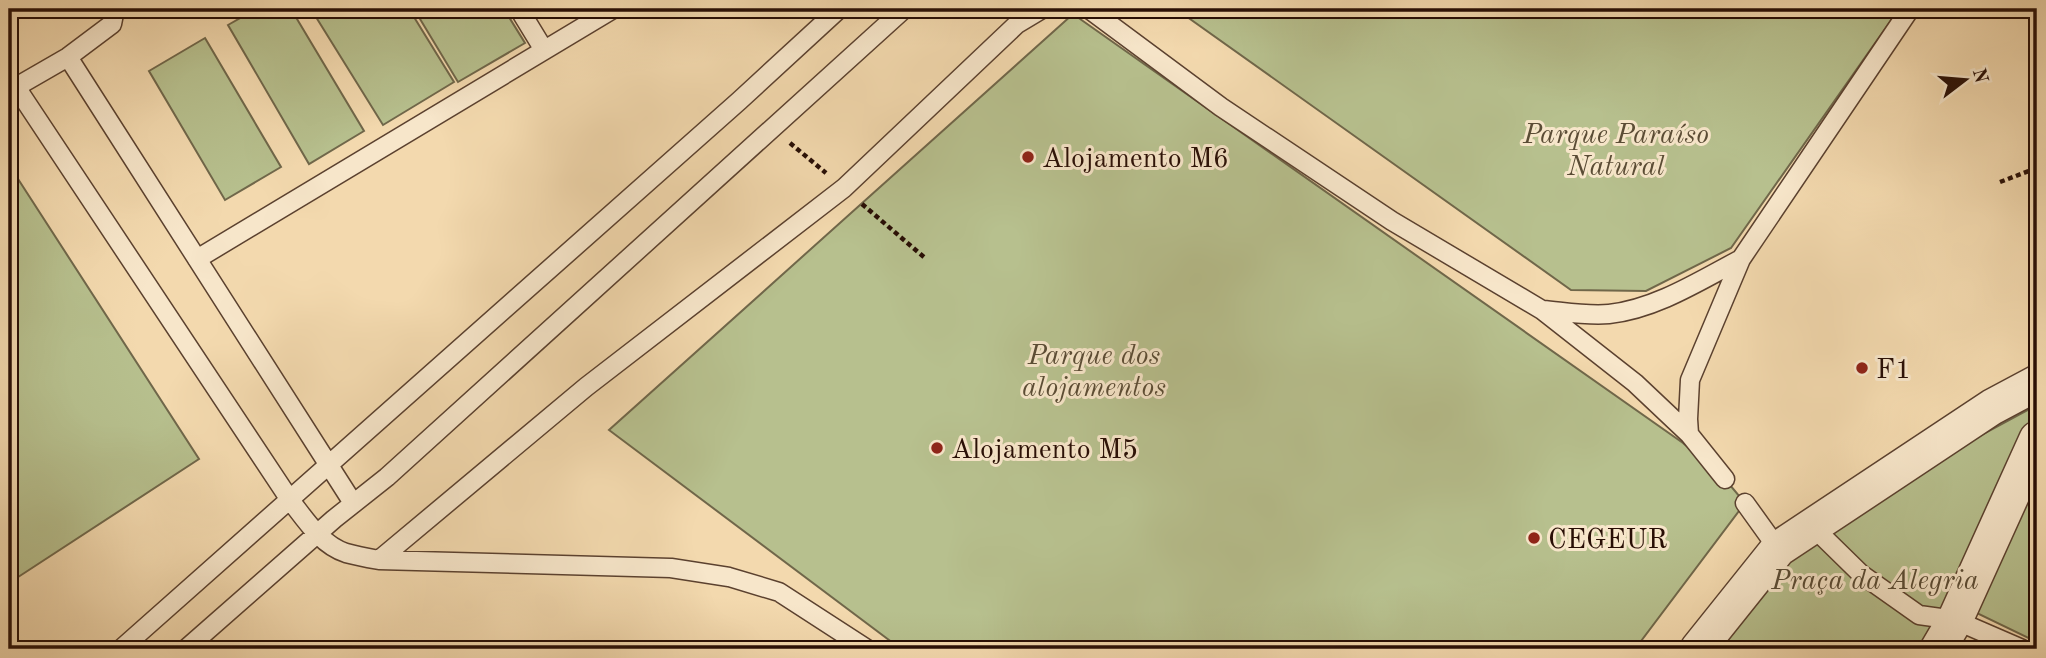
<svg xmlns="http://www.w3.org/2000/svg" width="2046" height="658" font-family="'Old Standard TT',serif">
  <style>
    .green { fill: #b7c08e; stroke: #70674a; stroke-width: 2 }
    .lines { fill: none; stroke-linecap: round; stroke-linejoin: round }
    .service-casing { stroke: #5b412f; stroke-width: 21 }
    .minor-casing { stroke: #5b412f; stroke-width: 38 }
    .path { stroke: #280e05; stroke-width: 4.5; stroke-dasharray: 5 3.5; stroke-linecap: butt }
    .service { stroke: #f7e6ca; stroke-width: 18 }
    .minor { stroke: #f7e6ca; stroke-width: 35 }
    .poi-dot { fill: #8f2418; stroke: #f7e6ca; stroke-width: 2.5 }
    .labels { text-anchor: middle; stroke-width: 6; stroke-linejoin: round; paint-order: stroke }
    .park-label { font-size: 28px; font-style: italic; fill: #5a4c35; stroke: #f7e6ca }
    .poi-label { font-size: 28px; fill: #280e05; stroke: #f7e6ca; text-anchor: start }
  </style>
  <rect width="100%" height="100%" fill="#f3d9ae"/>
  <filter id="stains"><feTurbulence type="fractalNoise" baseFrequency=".00286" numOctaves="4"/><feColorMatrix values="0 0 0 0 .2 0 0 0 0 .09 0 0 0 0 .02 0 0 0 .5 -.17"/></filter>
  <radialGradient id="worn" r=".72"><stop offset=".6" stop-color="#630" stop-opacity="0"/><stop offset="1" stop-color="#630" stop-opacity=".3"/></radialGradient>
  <path class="green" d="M 256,9 L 291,9 L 364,131 L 309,164 L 228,25 Z
    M 311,9 L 409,9 L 454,82 L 383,125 Z
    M 414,9 L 504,9 L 525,43 L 458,82 Z
    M 1176,9 L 1899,9 L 1731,248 L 1646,291 L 1571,290 Z
    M 1073,14 L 1683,443 L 1725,479 L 1745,503 L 1635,649 L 901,649 L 609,430 Z
    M 205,38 L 281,167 L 225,200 L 149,71 Z
    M 9,165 L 199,459 L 9,583 Z
    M 2037,405 L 2037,412 L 1953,588 L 2037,447 L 2037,642 L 1948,599 L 1918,649 L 1716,649 L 1787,557 L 1972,440 Z"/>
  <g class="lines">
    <g class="service-casing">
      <path id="service" d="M 519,9 L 544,50
        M 1089,9 L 1221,107 L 1392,221 L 1542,310 L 1635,383 L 1689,434 L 1725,479
        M 68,57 L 353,503
        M 16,87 L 290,500 C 305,519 321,545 346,553 C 357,556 368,558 379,560 L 671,568 L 729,577 L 779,592 L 867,649
        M 9,91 L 68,57 L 112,24 L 115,9
        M 197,259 L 613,9
        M 1543,310 C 1565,312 1587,316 1609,314 C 1656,309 1701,280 1741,259
        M 1689,434 L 1688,419 L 1690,380 L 1741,259 L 1910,9
        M 1745,503 L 1778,549
        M 1813,527 L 1861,574 L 1919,615 L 1955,620 L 2022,649
        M 379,560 L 586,387 L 844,188 L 1017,24 L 1042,9
        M 121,649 L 739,101 L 839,9
        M 186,649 L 334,519 L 387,477 L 904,9"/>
    </g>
    <g class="minor-casing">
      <path id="minor" d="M 1698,649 L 1778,549 L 1992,407 L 2037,383
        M 1938,649 L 1955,620 L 2037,439"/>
    </g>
    <path class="path" d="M 790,143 L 826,173
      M 2000,182 L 2037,168
      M 862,204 L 925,258"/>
    <use href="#service" class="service"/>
    <use href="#minor" class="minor"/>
  </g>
  <g class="poi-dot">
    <circle cx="1028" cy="157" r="7"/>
    <circle cx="1862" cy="368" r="7"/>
    <circle cx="937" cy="448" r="7"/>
    <circle cx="1534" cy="538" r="7"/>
  </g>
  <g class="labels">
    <g class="park-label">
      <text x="1616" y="143">Parque Paraíso<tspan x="1616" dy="32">Natural</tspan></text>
      <text x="1094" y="364">Parque dos<tspan x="1094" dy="32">alojamentos</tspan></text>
      <text x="1875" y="589">Praça da Alegria</text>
    </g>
    <g class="poi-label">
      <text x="1042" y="167">Alojamento M6</text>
      <text x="1876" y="378">F1</text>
      <text x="951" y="458">Alojamento M5</text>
      <text x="1548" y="548">CEGEUR</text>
    </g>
  </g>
  <rect width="2046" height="658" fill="none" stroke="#f3d9ae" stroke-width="35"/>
  <rect x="10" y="10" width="2025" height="637" fill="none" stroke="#280e05" stroke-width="3.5"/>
  <rect x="18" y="18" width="2011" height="623" fill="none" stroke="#280e05" stroke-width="2"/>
  <g transform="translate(1965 80) rotate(74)" stroke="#f7e6ca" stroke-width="5" paint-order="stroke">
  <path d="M0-5L12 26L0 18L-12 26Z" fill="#280e05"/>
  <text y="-10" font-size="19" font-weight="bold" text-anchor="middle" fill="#280e05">N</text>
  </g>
  <rect width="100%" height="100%" filter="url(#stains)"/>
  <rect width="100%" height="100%" fill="url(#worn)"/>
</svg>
